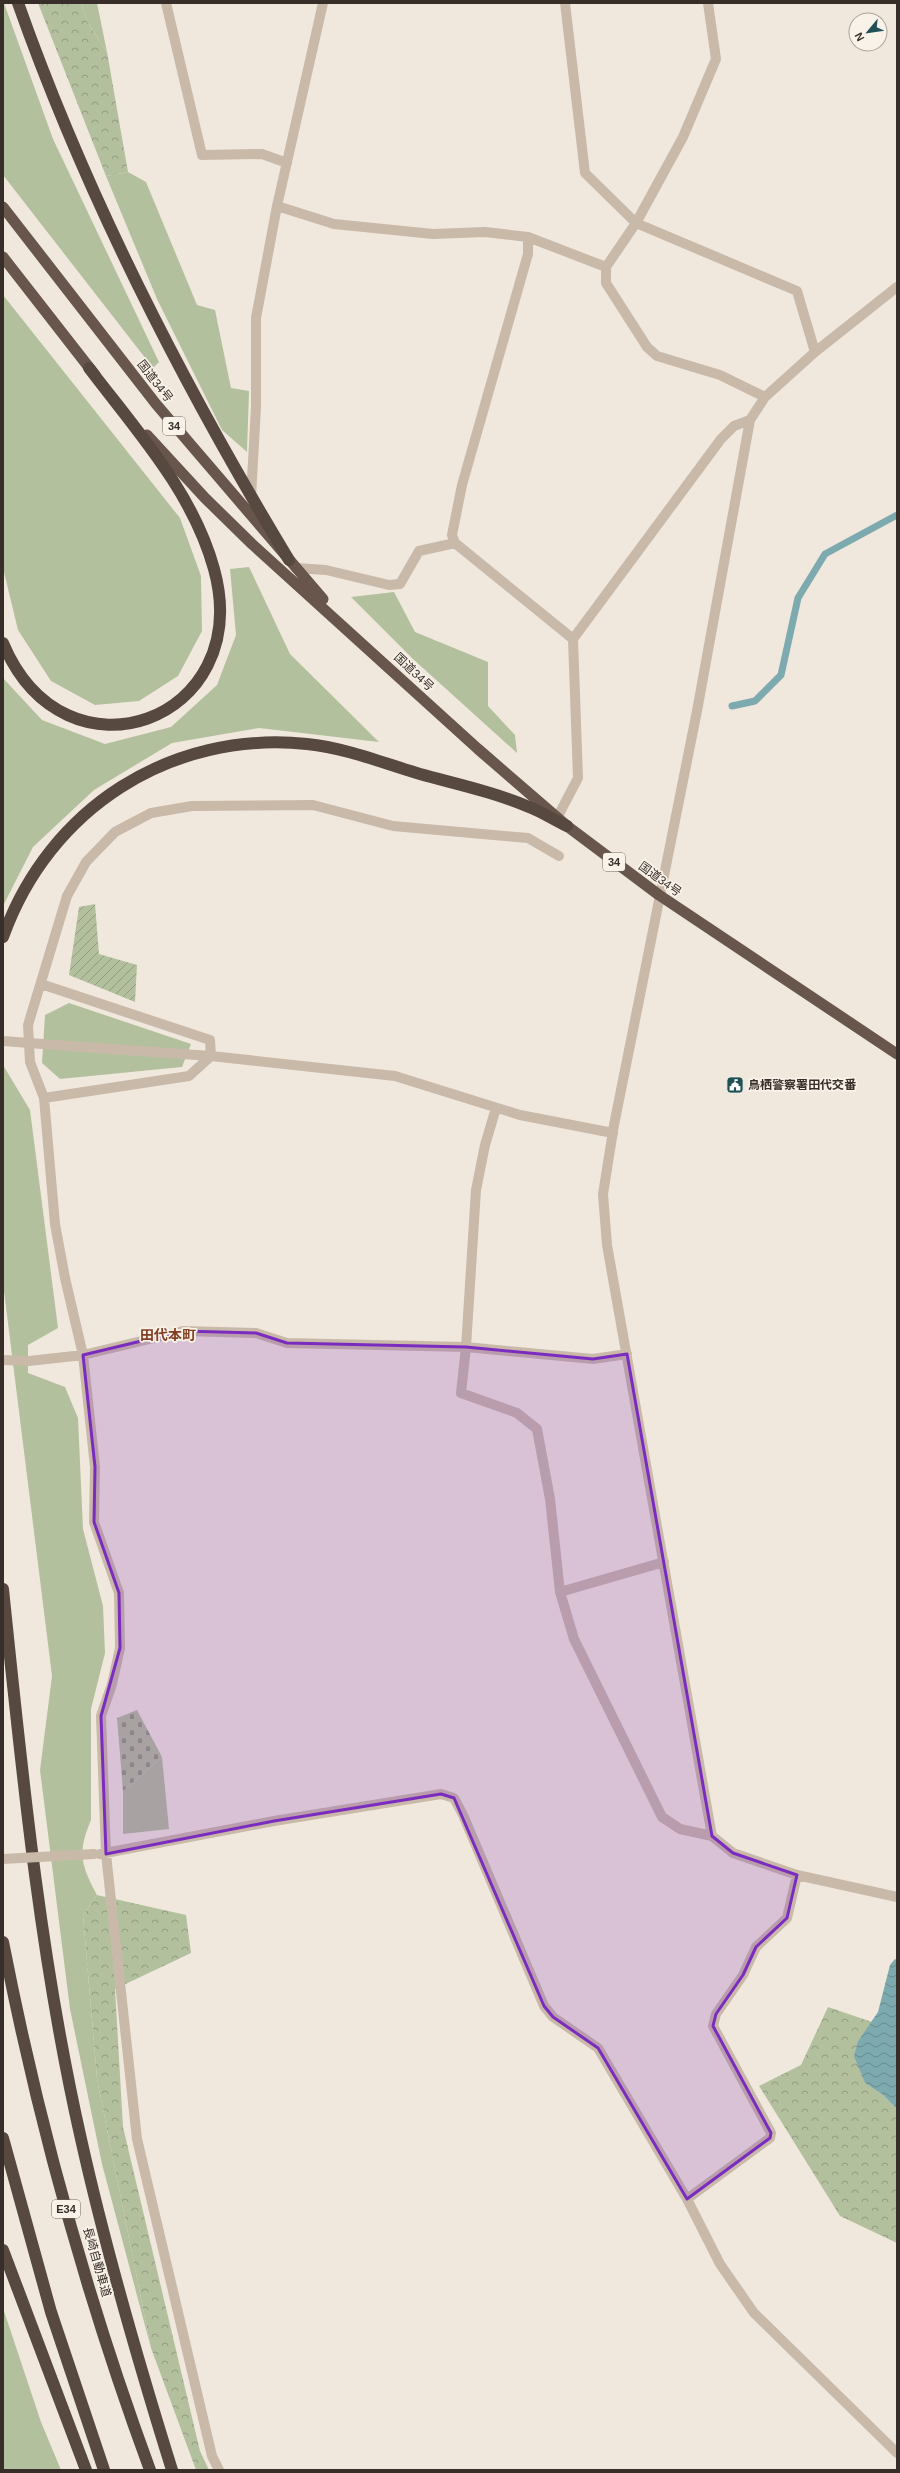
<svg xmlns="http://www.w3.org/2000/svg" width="900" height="2473" font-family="Arial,'Noto Sans JP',sans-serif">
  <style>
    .green { fill: #b3c09d }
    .forest { fill: url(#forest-crowns) }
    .cemetery { fill: url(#cemetery-stones) }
    .garden { fill: url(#garden-furrows) }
    .water { fill: url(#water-waves) }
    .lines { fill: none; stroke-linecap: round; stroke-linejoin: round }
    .stream { stroke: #7daaae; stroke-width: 7 }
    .minor { stroke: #c9b9a9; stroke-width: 10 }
    .trunk { stroke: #68564d; stroke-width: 11 }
    .motorway { stroke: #574840; stroke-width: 12 }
    .minor-bridge { stroke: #c9b9a9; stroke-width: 10 }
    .marked { fill: #7b2cbf; fill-opacity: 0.2; stroke: #7b2cbf; stroke-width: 3; stroke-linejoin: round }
    .labels { text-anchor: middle; stroke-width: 3.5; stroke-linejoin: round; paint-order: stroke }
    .shield { fill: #f9f2e9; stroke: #716963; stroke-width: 1 }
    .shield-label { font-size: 11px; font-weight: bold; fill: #372e29 }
    .street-label { font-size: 12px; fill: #372e29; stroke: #f9f2e9 }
    .poi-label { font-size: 12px; font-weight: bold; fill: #372e29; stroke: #f9f2e9; text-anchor: start }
    .quarter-label { font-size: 14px; font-weight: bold; fill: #833e24; stroke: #f9f2e9 }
  </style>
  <defs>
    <pattern id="forest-crowns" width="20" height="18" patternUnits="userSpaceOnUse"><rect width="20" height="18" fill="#b3c09d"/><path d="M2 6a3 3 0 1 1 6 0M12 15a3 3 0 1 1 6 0" fill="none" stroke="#929c80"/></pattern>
    <pattern id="cemetery-stones" width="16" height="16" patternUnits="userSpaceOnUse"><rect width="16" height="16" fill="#b3c09d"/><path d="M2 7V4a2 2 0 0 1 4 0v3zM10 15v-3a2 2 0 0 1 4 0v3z" fill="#929c80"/></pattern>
    <pattern id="garden-furrows" width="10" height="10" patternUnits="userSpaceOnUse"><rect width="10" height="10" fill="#b3c09d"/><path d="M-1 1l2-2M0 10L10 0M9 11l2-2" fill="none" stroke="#929c80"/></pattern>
    <pattern id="water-waves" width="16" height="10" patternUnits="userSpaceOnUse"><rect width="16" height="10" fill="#7daaae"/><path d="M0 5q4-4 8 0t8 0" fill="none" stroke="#678b8e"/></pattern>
  </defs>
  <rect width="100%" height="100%" fill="#f1e8dd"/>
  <path class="green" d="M 4,3 L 53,139 L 159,362 L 153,368 L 3,175 Z
    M 81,3 L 97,3 L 107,52 L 88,23 Z
    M 128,172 L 146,182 L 197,305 L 215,310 L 231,388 L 249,391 L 247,452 L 222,430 L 157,299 L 106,176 Z
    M 3,295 L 180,518 L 201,576 L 202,631 L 178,676 L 139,701 L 95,705 L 51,681 L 18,630 L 3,568 Z
    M 249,567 L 290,654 L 379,742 L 259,728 L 172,743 L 94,790 L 33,847 L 3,906 L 3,678 L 42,720 L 105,744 L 171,727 L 217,685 L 236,635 L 230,569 Z
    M 394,592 L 415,632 L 488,662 L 488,706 L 515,735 L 517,753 L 413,659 L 351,597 Z
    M 69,1003 L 191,1044 L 182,1067 L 60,1079 L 42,1063 L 45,1015 Z
    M 3,1065 L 30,1110 L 58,1328 L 28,1345 L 28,1373 L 65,1387 L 78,1418 L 83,1529 L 103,1606 L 105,1653 L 91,1709 L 91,1820 C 77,1853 81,1865 97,1895 L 83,1915 L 97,2079 L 151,2348 L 102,2164 L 70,2009 L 40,1770 L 52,1676 L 3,1283 Z
    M 162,1757 L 169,1829 L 123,1834 L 123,1791 Z
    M 3,2308 L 41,2422 L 61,2470 L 3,2470 Z"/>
  <path class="forest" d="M 38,3 L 81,3 L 88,23 L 107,52 L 128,172 L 106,176 Z
    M 97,1895 L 186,1915 L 191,1953 L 115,1989 L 123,2127 L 200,2451 L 209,2470 L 196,2470 L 151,2348 L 97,2079 L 83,1915 Z
    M 828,2007 L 872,2022 L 858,2041 L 865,2083 L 883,2095 L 897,2109 L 897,2243 L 840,2216 L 759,2086 L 801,2065 Z"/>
  <path class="cemetery" d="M 137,1710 L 162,1757 L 123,1791 L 117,1718 Z"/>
  <path class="garden" d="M 95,904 L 99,954 L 137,965 L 135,1002 L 69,975 L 79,907 Z"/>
  <path class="water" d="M 895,1959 L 897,1960 L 897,2109 L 883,2095 L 865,2083 L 854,2056 L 858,2041 L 878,2012 L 890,1965 Z"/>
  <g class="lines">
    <path class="stream" d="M 732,706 L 755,701 L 781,675 L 798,598 L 825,554 L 897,515"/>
    <path class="minor" d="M 166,3 L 202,155 L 262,154 L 287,163
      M 708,3 L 716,59 L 683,137 L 636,223 L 797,291 L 815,352
      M 277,206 L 334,224 L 433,234 L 485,232 L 528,237 L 606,267 L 636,223 L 585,173 L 565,3
      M 528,237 L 528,254 L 462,485 L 452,535 L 455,543 L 573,639
      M 606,267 L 606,283 L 647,347 L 657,356 L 720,375 L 765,397
      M 897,287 L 815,352 L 765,397 L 750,420 L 697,711 L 614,1125 L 603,1194 L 607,1245 L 712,1836 L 733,1853 L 797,1875 L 897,1897
      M 251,497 L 256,407 L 256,318 L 277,206 L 323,3
      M 296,568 L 326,570 L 389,585 L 400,584 L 419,551 L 455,543
      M 557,818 L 578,778 L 573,639 L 721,439 L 734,426 L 750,420
      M 41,984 L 210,1040 L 211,1056 L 189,1076 L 44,1098
      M 69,1046 L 211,1056 L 395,1076 L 520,1115 L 613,1133
      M 496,1108 L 485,1145 L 476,1190 L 466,1347 L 461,1393 L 517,1413 L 537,1429 L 550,1499 L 560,1592 L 574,1639 L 662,1817 L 680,1829 L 712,1836
      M 3,1360 L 29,1361 L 83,1355 L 183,1331 L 256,1333 L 287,1343 L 466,1347 L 593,1359 L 627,1354
      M 560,1592 L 664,1562
      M 100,1854 L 274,1821 L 441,1794 L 454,1798 L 463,1815 L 544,2006 L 553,2017 L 598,2048 L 687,2199 L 720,2264 L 754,2313 L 897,2453
      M 687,2199 L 770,2138 L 771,2133 L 713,2026 L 716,2014 L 743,1975 L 756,1947 L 787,1918 L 797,1875
      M 219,2470 L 212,2456 L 137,2139 L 106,1854 L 101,1716 L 112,1684 L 120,1648 L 119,1593 L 94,1522 L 95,1467 L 83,1355 L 65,1278 L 55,1224 L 44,1098 L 30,1062 L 28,1025 L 67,896 L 86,862 L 115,832 L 151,813 L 192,806 L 313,805 L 393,826 L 528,838 L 559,856"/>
    <path class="trunk" d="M 3,207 L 156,404 L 323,599
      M 3,257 L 95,375
      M 147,435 L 205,498 L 252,544 L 478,749 L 567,826 L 659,895 L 897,1054"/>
    <path class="motorway" d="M 18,3 C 87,198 182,383 289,560
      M 3,643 C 65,791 256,721 214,569 C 193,492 136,430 89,368
      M 3,937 C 49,808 171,730 307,744 C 346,748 383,763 420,774 C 456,784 494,792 529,807 C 542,812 554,820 567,826
      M 3,1589 C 22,1773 40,1958 81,2139 C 106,2251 138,2361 172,2470
      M 3,1942 C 38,2121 87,2299 150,2470
      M 3,2138 L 51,2312 L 104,2470
      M 3,2250 L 86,2470"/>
    <path class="minor-bridge" d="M 3,1041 L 69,1046
      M 3,1859 L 94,1854"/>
  </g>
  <path class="marked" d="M 183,1331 L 256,1333 L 287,1343 L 466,1347 L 593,1359 L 627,1354 L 712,1836 L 733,1853 L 797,1875 L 787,1918 L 756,1947 L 743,1975 L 716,2014 L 713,2026 L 771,2133 L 770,2138 L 687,2199 L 598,2048 L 553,2017 L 544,2006 L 454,1798 L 441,1794 L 274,1821 L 106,1854 L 101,1716 L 120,1648 L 119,1593 L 94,1522 L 95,1467 L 83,1355 Z"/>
  <defs>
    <g id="civic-square" transform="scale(0.9)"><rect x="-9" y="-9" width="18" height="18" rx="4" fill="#1f5157" stroke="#f9f2e9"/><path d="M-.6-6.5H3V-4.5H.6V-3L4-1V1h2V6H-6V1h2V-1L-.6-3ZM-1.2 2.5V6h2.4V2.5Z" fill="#fff"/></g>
  </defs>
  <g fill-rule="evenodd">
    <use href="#civic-square" x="735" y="1085"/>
  </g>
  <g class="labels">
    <g class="shield">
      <rect x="163" y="417" width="22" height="18" rx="3"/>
      <rect x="603" y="853" width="22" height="18" rx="3"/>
      <rect x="52" y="2200" width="28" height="18" rx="3"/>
    </g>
    <g class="shield-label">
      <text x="174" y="430">34</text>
      <text x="614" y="866">34</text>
      <text x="66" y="2213">E34</text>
    </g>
    <g class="street-label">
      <text transform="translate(155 381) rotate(52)" y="4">国道34号</text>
      <text transform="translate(414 672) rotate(43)" y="4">国道34号</text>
      <text transform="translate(660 879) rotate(36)" y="4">国道34号</text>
      <text transform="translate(97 2262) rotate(74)" y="4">長崎自動車道</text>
    </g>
    <g class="poi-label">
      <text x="748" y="1089">鳥栖警察署田代交番</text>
    </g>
    <g class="quarter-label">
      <text x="168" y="1340">田代本町</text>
    </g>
  </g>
  <rect width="900" height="2473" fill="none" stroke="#372e29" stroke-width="8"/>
  <g transform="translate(868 32) rotate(241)"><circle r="19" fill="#f9f2e9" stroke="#aba49c"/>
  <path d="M0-3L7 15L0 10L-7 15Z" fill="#1f5157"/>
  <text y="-6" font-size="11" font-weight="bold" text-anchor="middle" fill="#372e29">N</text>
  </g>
</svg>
